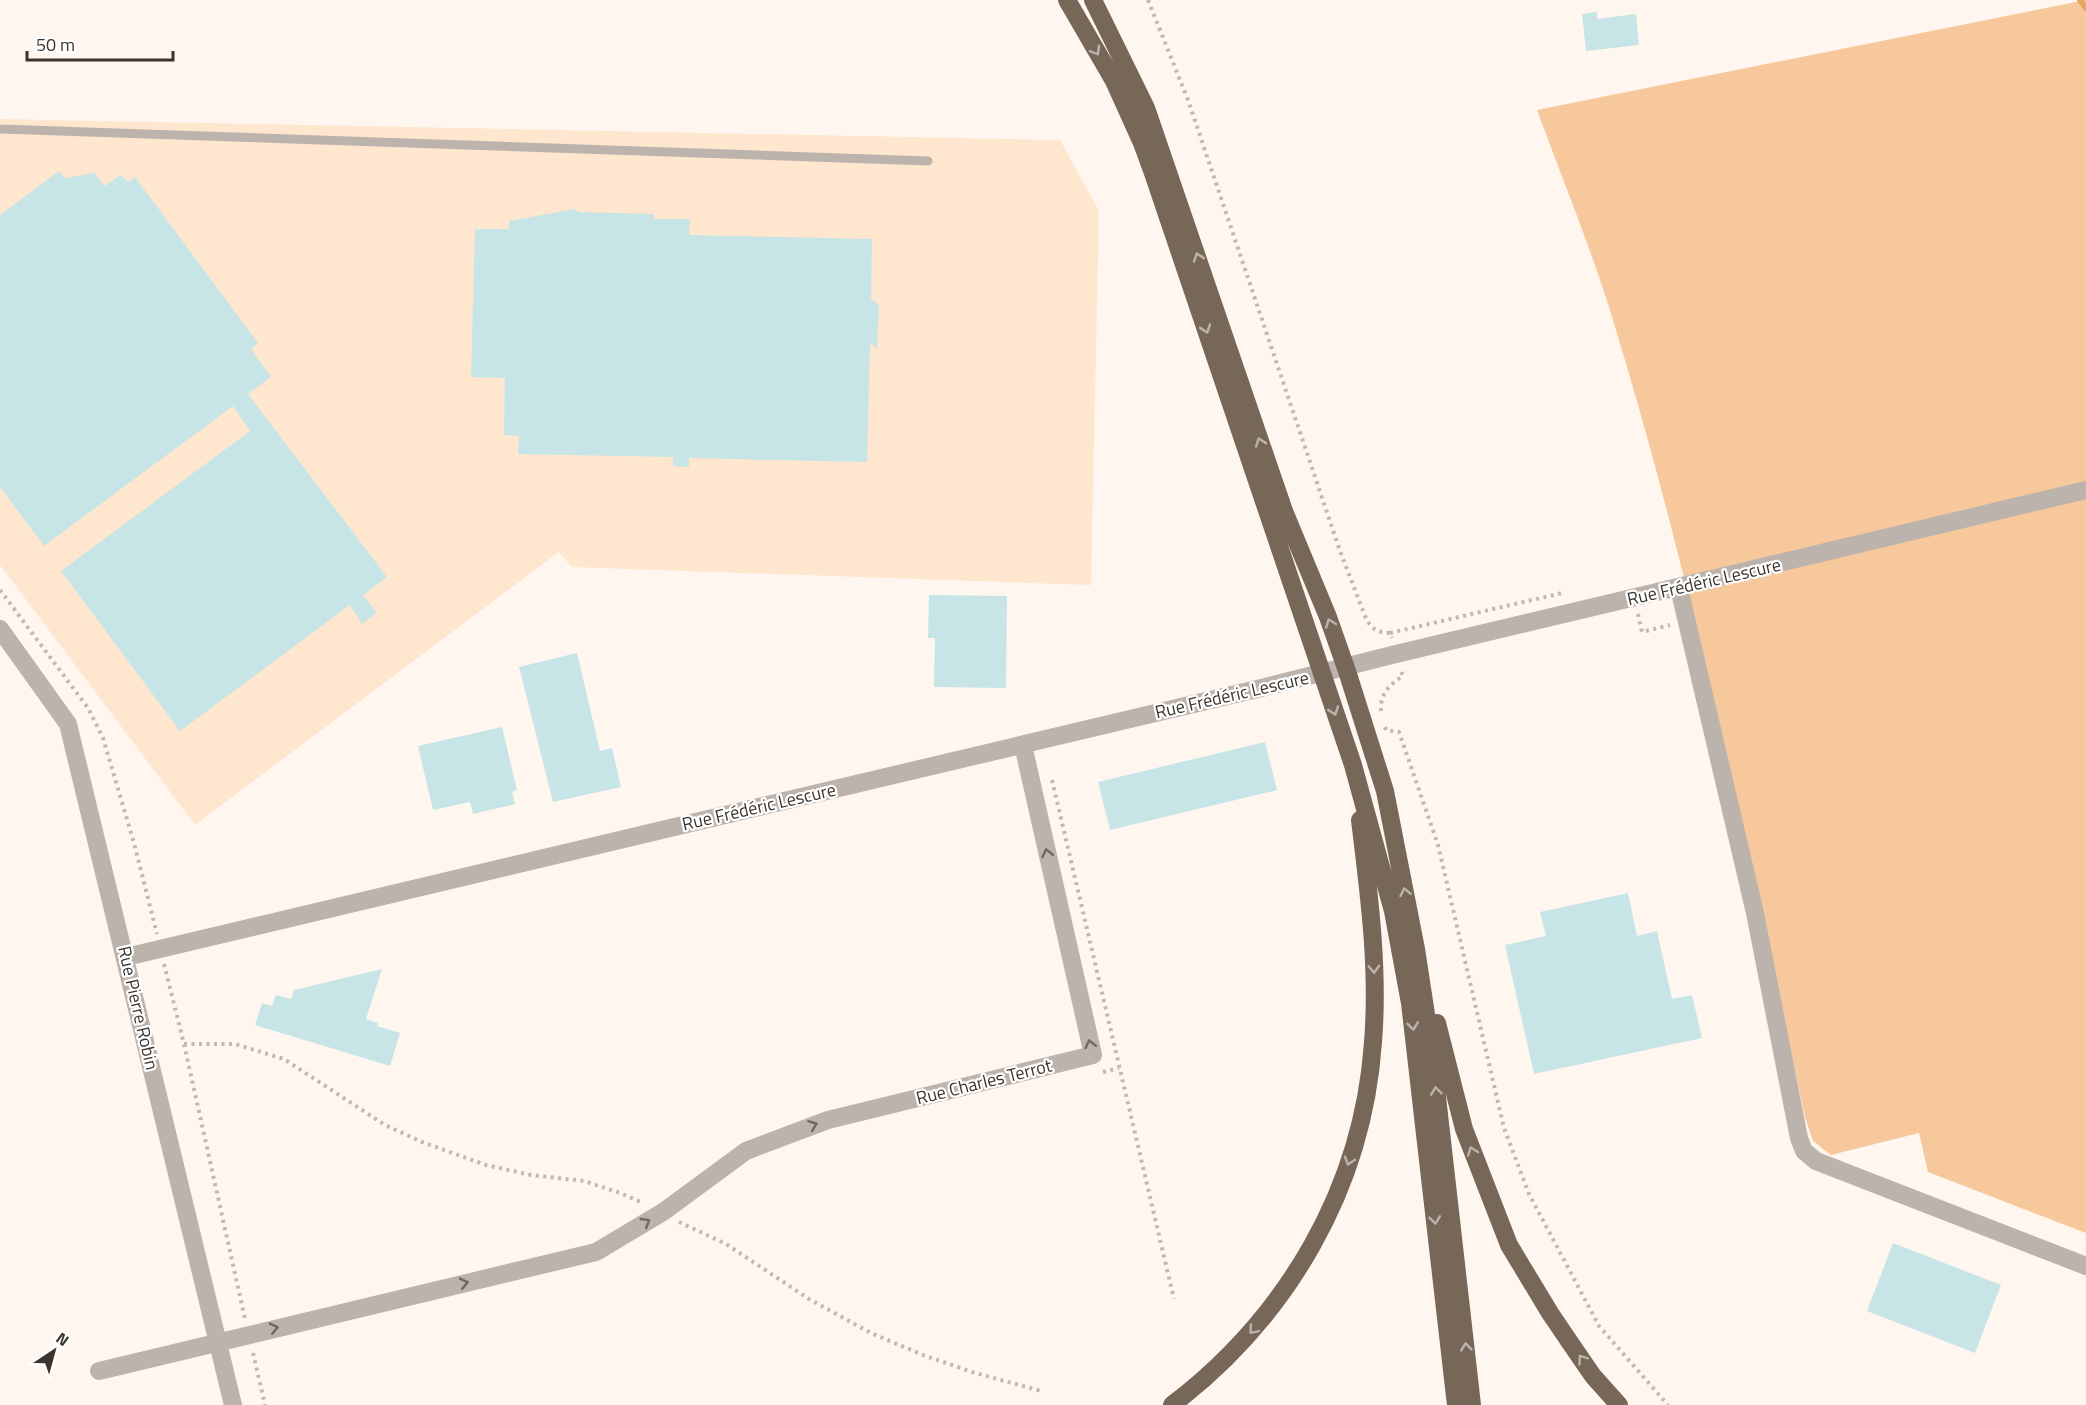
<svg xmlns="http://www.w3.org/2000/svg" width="2086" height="1405" font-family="'Titillium Web',sans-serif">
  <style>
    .built { fill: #ffe6ce }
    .green { fill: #f7c89b }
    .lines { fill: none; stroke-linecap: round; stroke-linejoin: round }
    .stream { stroke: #e8a55f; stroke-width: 6 }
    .building { fill: #c7e5e6 }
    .path { stroke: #c0b8b1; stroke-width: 4; stroke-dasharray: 3 4.5; stroke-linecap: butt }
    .lane { stroke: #bcb4ac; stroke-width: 9 }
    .street { stroke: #bcb4ac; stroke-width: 18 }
    .highway { stroke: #776758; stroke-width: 18 }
    .oneway { stroke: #bbb3ac }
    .oneway2 { stroke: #6f6760 }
    .labels { text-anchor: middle; stroke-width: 4.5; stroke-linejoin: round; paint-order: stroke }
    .street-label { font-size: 18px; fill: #3b342d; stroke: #fff }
  </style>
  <rect width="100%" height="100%" fill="#fef6ef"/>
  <path class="built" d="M 0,119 L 1060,140 L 1099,211 L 1091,585 L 572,567 L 559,552 L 195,825 L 0,565 Z"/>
  <path class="green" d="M 2086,0 L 2086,1233 L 1928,1172 L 1919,1133 L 1831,1155 L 1813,1141 L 1805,1117 C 1746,849 1693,579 1612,317 C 1591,248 1562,178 1537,110 Z"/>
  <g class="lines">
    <path class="stream" d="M 2080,0 L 2086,8"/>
  </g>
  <path class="building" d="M 1597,12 L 1597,19 L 1636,14 L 1639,45 L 1586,51 L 1582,14 Z
    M 59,171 L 65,178 L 95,173 L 104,186 L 121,175 L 128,182 L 135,177 L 258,343 L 251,349 L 271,377 L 248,394 L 387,577 L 363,595 L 377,613 L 362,624 L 350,605 L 180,731 L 61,571 L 250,431 L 233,406 L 44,546 L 0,487 L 0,215 Z
    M 575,209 L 579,212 L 654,214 L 654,219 L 690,219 L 689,235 L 872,239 L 871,299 L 879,305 L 877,349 L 870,343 L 867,462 L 689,458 L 689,467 L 673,466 L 673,457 L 518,454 L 519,436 L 504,435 L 505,378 L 471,377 L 475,229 L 509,229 L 509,221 Z
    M 929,595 L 1007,596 L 1006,688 L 934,687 L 935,638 L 928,638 Z
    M 577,653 L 600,751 L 612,748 L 621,787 L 553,802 L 519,667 Z
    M 502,727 L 517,790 L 512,792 L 515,804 L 473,814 L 470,802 L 433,810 L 418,746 Z
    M 1265,742 L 1277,790 L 1110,830 L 1098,782 Z
    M 1628,893 L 1637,936 L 1657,931 L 1672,999 L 1692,995 L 1702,1038 L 1534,1074 L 1505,945 L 1546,936 L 1540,912 Z
    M 382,969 L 366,1019 L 378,1023 L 377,1026 L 400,1033 L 390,1066 L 255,1025 L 262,1003 L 272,1006 L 276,995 L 291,999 L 294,990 Z
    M 1893,1243 L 2001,1285 L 1975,1353 L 1867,1311 Z"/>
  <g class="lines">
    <path class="path" d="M 1148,0 L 1188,100 L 1340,551 L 1365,616 C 1371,629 1376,632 1390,633 L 1392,638
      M 0,590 L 88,708 L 103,738 L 134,843 L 157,934
      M 1638,614 L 1642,632 L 1670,625
      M 1390,633 L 1562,593
      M 1381,711 C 1380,694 1389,685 1403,676 L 1401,671
      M 1385,727 L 1386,730 L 1399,732 L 1438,845 L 1504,1128 L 1529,1194 L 1599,1326 L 1668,1405
      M 1052,780 L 1174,1299
      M 164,964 L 184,1044 L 245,1319
      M 184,1044 L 235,1044 L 284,1059 L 385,1125 L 422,1142 L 486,1165 L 531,1175 L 584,1181 L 620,1193 L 643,1203
      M 1103,1072 L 1119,1068
      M 679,1222 L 726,1244 L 809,1299 L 871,1333 L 923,1355 L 972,1372 L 1041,1391
      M 253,1353 L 265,1405"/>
    <path class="lane" d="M 0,129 L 928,161"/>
    <path class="street" d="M 1679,588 L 1755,913 L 1799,1138 L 1804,1151 L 1816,1161 L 2086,1266
      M 0,629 L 68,724 L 233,1405
      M 126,957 L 1257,689 L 1396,654 L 2086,490
      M 99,1371 L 596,1252 L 663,1212 L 746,1151 L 828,1120 L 1093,1055 L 1023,745"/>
    <path class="highway" d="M 1067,0 L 1114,81 L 1142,143 L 1154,176 L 1353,765 L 1393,911 L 1410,1003 L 1456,1405
      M 1093,0 L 1146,108 L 1284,511 L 1328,617 L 1347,671 L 1385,791 L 1416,949 L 1432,1053 L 1472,1405
      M 1437,1023 L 1464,1129 L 1509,1245 L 1550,1313 L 1571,1344 L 1593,1376 L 1619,1405
      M 1172,1405 C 1287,1317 1363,1189 1373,1042 C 1379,968 1369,894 1360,820"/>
  </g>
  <defs><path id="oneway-chevron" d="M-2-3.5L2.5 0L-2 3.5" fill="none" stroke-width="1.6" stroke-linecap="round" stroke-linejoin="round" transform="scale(1.5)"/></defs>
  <g class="oneway">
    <use href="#oneway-chevron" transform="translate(1096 51) rotate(60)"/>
    <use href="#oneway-chevron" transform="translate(1198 257) rotate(-109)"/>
    <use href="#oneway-chevron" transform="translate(1206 329) rotate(71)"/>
    <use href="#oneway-chevron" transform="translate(1260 442) rotate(-109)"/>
    <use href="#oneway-chevron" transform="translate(1330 623) rotate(-110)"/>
    <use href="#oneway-chevron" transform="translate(1334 711) rotate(71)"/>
    <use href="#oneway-chevron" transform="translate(1405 892) rotate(-101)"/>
    <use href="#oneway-chevron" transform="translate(1374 969) rotate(88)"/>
    <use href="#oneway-chevron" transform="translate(1413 1026) rotate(83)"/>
    <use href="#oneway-chevron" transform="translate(1436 1091) rotate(-97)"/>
    <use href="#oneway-chevron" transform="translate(1472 1151) rotate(-110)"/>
    <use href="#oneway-chevron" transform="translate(1349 1161) rotate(108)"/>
    <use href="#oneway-chevron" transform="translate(1435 1220) rotate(83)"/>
    <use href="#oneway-chevron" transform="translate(1253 1330) rotate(130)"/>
    <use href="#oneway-chevron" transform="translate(1466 1347) rotate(-96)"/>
    <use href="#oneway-chevron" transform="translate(1582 1359) rotate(-126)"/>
  </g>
  <g class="oneway2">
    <use href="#oneway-chevron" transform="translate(1047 853) rotate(-103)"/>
    <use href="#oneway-chevron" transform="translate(1090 1044) rotate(-103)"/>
    <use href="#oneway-chevron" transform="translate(813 1125) rotate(-21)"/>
    <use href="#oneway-chevron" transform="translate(646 1222) rotate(-31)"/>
    <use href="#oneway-chevron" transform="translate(464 1283) rotate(-13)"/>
    <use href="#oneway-chevron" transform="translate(274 1328) rotate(-13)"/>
  </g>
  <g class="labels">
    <g class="street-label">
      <text transform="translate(1704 582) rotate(-13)" y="6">Rue Frédéric Lescure</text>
      <text transform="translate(1232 695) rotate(-13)" y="6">Rue Frédéric Lescure</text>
      <text transform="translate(759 807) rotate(-13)" y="6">Rue Frédéric Lescure</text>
      <text transform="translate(138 1008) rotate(77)" y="6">Rue Pierre Robin</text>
      <text transform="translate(984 1082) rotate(-14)" y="6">Rue Charles Terrot</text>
    </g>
  </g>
  <g transform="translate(54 1351) rotate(36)" stroke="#ffffff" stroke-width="4.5" paint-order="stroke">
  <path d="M0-4.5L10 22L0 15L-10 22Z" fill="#3b342d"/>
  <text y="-9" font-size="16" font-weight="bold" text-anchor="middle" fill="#3b342d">N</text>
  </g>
  <path d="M27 51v9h146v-9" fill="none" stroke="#3b342d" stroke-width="3"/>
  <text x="36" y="51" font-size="18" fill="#3b342d" stroke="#ffffff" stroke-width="4.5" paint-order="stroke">50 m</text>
</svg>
